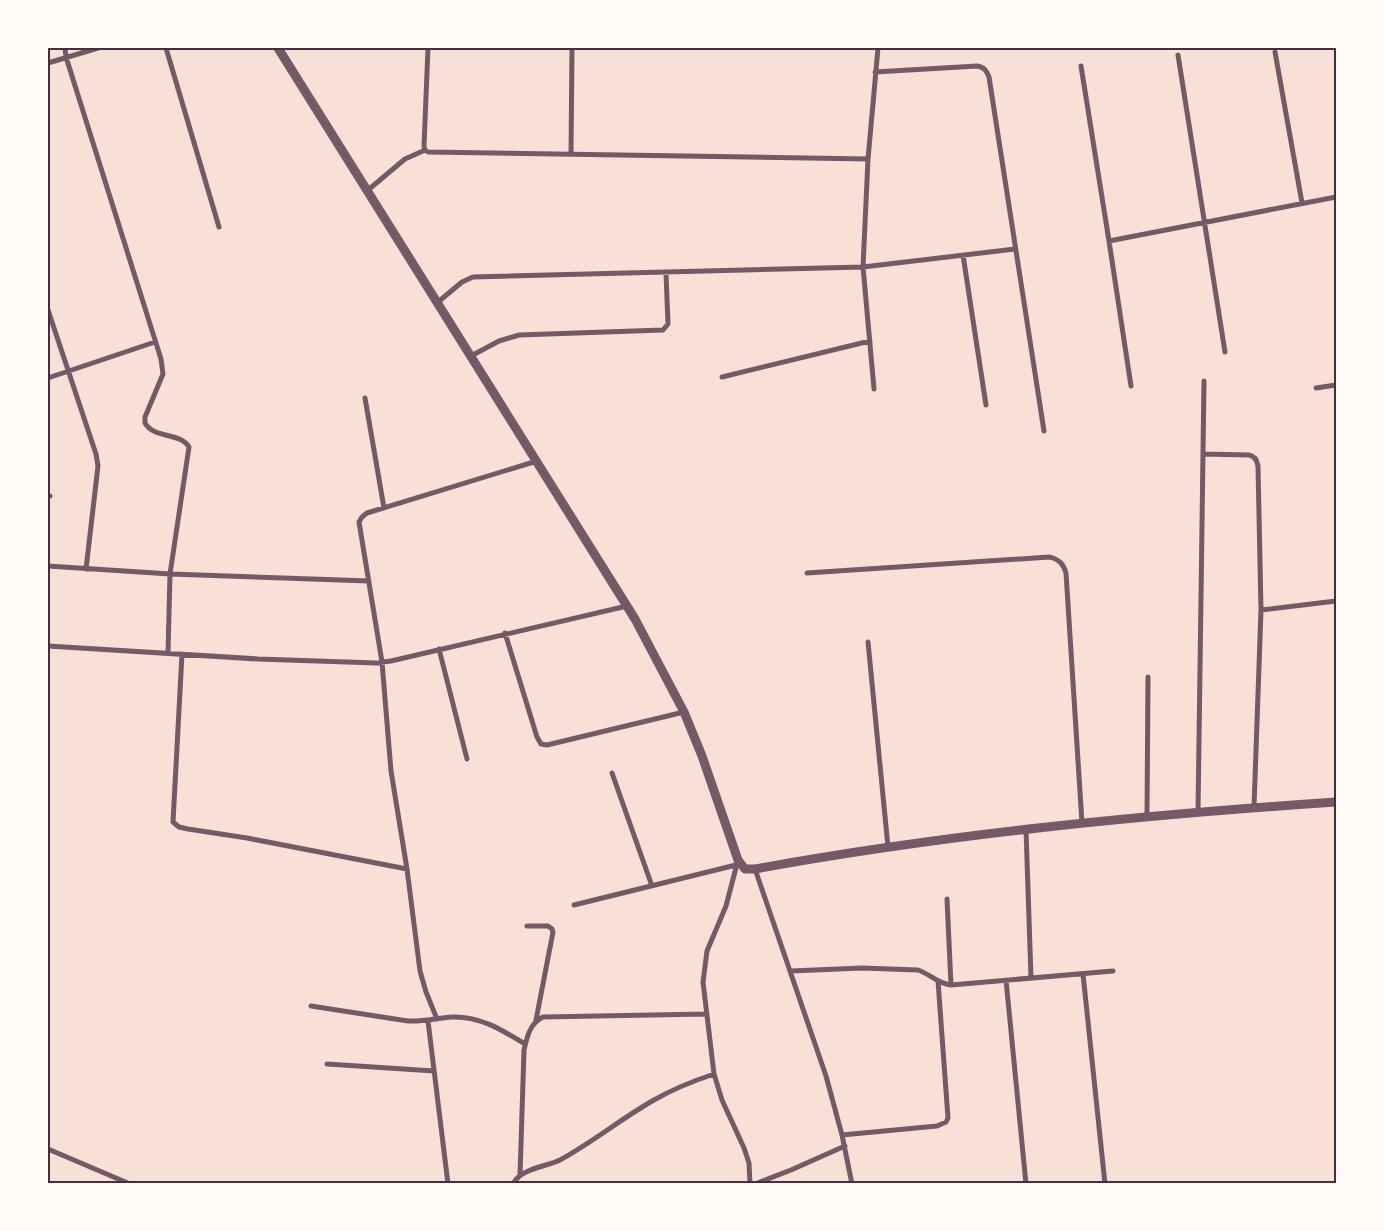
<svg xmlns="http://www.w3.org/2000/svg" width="1384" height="1231" font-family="'DM Sans',sans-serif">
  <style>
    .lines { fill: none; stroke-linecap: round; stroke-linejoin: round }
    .minor { stroke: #755966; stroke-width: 5 }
    .tertiary { stroke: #755966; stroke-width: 9 }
    .neatline { fill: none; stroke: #4a2c40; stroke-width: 2 }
  </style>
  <rect width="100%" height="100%" fill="#f7e1d7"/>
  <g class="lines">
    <path class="minor" d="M 65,48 L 66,57 L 161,359 L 163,374 L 145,417 L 145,423 C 154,439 180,432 189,447 L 170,574 L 168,653
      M 166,48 L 219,227
      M 428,48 L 424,146 L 425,150 L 428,152 L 868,159
      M 1275,52 L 1302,203
      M 1178,55 L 1225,352
      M 48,63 L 98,48
      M 1081,66 L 1109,241
      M 875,72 L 977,66 C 984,67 986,70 989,77 L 1044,431
      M 571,154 L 572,48
      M 368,190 L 405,159 L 425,150
      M 963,255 L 986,405
      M 438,302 L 462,282 L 473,277 L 863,267 L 1015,249
      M 48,310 L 96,454 L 98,466 L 86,569
      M 471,356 L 499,341 L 519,335 L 663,330 L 668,324 L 666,273
      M 722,377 L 870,341
      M 48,378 L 155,342
      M 1131,386 L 1109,241 L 1336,197
      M 1316,388 L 1336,385
      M 874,389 L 863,267 L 868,159 L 878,48
      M 365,398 L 384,508
      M 1203,454 L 1249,455 C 1255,456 1257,460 1258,466 L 1261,610 L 1254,807
      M 48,496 L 50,496
      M 48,566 L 170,574 L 369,581
      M 807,573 L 1050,557 C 1059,560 1063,563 1066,573 L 1082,823
      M 1261,610 L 1336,601
      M 505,633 L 537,737 L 541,744 L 547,745 L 684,712
      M 868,642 L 888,847
      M 48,646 L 258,659 L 376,663 L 391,661 L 627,606
      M 439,649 L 467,759
      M 182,654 L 173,822 L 179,827 L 188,829 L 247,838 L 407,869
      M 612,773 L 652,886
      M 1198,813 L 1204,381
      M 1147,817 L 1148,677
      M 1026,830 L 1031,978
      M 738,860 L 726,906 L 707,951 L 703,982 L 714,1074 L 722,1100 L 744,1148 L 749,1163 L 750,1184
      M 755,869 L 826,1076 L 842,1135 L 852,1184
      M 947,899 L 951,985
      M 574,905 L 736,865
      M 527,926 L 548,926 L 552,929 L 553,932 L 536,1020
      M 791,971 L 862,968 L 918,970 C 930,974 938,984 951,985 L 1113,971
      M 1083,974 L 1105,1184
      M 1006,980 L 1026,1184
      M 311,1006 L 408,1021 C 423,1022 437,1018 452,1017 C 480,1016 502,1030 525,1044
      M 437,1019 L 426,992 L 420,971 L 407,869 L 391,771 L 382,662 L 359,522 L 362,517 L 367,513 L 537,461
      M 428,1021 L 448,1184
      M 327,1064 L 434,1071
      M 842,1135 L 937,1126 L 946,1122 L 948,1118 L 938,981
      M 48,1149 L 130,1184
      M 520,1175 L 524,1050 C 527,1037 530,1023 543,1017 L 706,1014
      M 513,1184 C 521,1168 546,1167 560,1160 C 593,1142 622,1118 654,1100 C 673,1089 693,1081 714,1074
      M 755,1184 L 791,1170 L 845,1146"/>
    <path class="tertiary" d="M 278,48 L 635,619 L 684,712 L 702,756 L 738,860 L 745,869 L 755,869 C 947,834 1142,815 1336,802"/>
  </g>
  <rect width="1384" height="1231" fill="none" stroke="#fffaf5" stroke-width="98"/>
  <rect x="49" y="49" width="1286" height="1133" class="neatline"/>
</svg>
